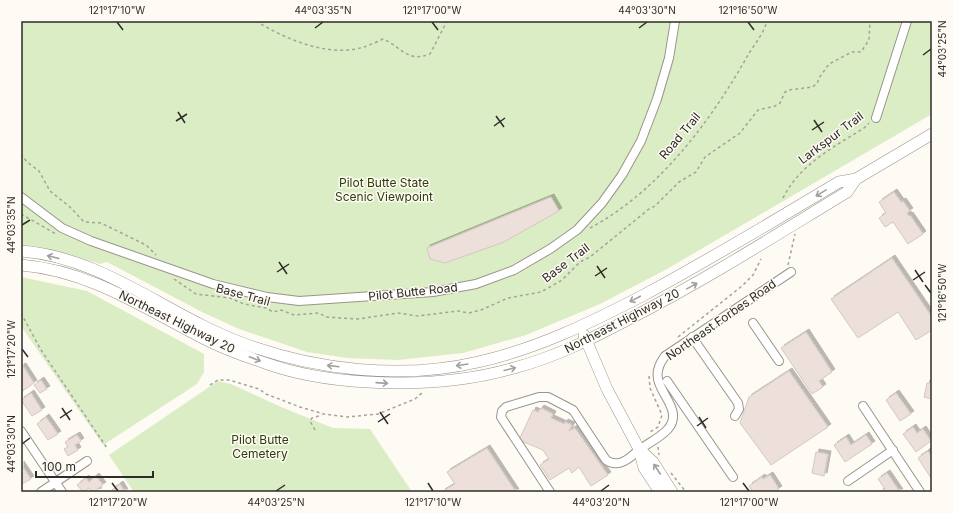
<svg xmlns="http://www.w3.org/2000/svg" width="953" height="513" font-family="Inter,sans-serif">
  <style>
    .green { fill: #dbedc4 }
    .building { fill: #ede0db; stroke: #d3c7c2; filter: url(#shadow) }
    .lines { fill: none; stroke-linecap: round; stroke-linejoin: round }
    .minor-casing { stroke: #9a948a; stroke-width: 10 }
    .major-casing { stroke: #9a948a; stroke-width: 12 }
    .path { stroke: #a5a29d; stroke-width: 1.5; stroke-dasharray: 3 3; stroke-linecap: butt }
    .minor { stroke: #fff; stroke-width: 8 }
    .major { stroke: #fff; stroke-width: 11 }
    .oneway { stroke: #a1a09e }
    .ticks { fill: none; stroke: #2e2c28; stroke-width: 1.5 }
    .labels { text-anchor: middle; stroke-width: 3; stroke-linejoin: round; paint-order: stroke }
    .street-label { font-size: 12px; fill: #2e2c28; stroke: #fefaf4 }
    .park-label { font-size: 12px; fill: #2d3f06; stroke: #fefaf4 }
    .neatline { fill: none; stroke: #2e2c28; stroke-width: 1.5 }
    .ticks-label { font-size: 10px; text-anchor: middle; fill: #2e2c28 }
  </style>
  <defs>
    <filter id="shadow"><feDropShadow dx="3" dy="-3" stdDeviation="0" flood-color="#0004"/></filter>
  </defs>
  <rect width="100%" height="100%" fill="#fefaf4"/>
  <path class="green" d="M 21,21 L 932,21 L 932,114 L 667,269 L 600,304 L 526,335 L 463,353 L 398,360 L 347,358 L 307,352 L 239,329 L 202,312 L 107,262 L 100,264 L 67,254 L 21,246 Z
    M 21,277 L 87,291 L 204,354 L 204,372 L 197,384 L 103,445 L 21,326 Z
    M 218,381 L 231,384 L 281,407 L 333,428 L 370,429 L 412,492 L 134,492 L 109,455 Z"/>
  <path class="building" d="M 894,192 L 901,202 L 903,201 L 910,211 L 907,213 L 909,216 L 910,215 L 923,234 L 908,244 L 893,222 L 885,227 L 879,218 L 886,213 L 879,202 Z
    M 551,197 L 559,211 L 504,242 L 445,263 L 430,259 L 427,248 Z
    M 892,258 L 932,317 L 932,330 L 916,340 L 898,312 L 858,338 L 831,299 Z
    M 806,332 L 832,372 L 819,381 L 823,387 L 812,394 L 781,348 Z
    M 23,366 L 34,383 L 21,392 L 21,367 Z
    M 789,371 L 828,427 L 771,465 L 740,423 L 749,397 Z
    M 41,380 L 47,389 L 40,393 L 34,385 Z
    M 927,383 L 932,383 L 932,399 L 924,397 Z
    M 31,393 L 42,410 L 32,416 L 21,400 Z
    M 896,393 L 911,414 L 900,421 L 886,400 Z
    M 541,408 L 553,414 L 551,418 L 564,424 L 565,422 L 572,425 L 569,431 L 575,428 L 608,475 L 591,486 L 579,467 L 572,473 L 569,468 L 550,480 L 540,465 L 549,459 L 543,450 L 519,440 L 533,410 L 538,412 Z
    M 46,417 L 58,434 L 48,440 L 37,424 Z
    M 913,427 L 917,433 L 923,429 L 931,441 L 916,452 L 903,434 Z
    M 77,435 L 81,441 L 75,445 L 78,450 L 68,456 L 64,449 L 68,447 L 65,442 Z
    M 866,435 L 872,444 L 845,462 L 834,445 L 846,437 L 851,445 Z
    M 487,448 L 516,492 L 442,492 L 455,484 L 447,472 Z
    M 928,451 L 932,457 L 931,478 L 918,458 Z
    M 816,452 L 828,454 L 824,476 L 812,473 Z
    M 21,464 L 31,479 L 22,484 L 21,483 Z
    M 887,473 L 900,492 L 880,492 L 885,489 L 878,479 Z
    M 770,475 L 779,489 L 774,492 L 753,492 L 749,486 L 762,477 L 763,479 Z
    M 96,476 L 103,485 L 97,489 L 99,491 L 92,492 L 89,488 L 83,492 L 77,485 L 86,478 L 89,482 Z
    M 120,484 L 125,492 L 113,492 L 112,490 Z"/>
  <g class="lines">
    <g class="minor-casing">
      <path id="minor" d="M 876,118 L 907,21
        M 21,197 L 62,228 L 91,241 L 213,284 L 267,297 L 299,301 L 433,292 L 476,284 L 514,270 L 550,249 L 577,230 L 602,203 L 622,175 L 641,141 L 657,99 L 669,58 L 675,21
        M 753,323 L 779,361
        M 692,337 L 738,403 L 739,409 L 735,416
        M 667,381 L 733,477
        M 863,406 L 920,492
        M 21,431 L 62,492
        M 848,481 L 893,450
        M 41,492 L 87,461
        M 550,492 L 501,417 L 502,411 L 506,407 L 539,397 L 548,397 L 573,410 L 606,460 C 616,467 625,462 633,455 C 643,445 658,440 668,429 C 686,408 650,389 659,367 C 660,363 663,359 665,356 L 791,272"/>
    </g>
    <g class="major-casing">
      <path id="major" d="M 21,251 C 103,257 167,315 242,343 C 315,370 401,380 478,362 C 536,349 590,323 642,296 C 709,260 774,221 839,182 L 856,179 L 932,134
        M 21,265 C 93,271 148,311 211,342 C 228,350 247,357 265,363 C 298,375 333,380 367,382 C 417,385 465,382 514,368 C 556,357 595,337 633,317 C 707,279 776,235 847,192 L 856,179
        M 584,335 L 607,389 L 639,449 L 644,468 L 660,492
        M 639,449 L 653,462 L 672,492"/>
    </g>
    <path class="path" d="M 256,21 C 285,39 329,58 364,47 C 370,45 377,42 383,39 C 402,47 407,63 430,54 L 447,21
      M 21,154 L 27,162 L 39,171 L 50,191 L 70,207 L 84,222 L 101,223 L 146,245 L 156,255
      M 783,198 C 800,164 834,147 864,128 L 869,123
      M 21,214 L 56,234
      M 590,228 C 658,192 711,121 748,55 C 754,45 764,33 767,21
      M 788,265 L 795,234
      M 174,279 L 196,294 L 230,298 L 244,304 L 266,308 L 273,312 L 281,310 L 294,315 L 319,313 L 326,317 L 358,319 L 398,313 L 418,316 L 458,311 L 469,313 L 481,310 L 508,298 L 541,292 L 562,280 L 580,262 L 590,257 L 649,209 L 655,206 L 679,182 L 696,172 L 705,157 L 740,133 L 758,110 L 775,106 L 780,103 L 785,92 L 789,90 L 812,87 L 817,84 L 819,78 L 829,64 L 852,52 L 861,52 L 869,40 L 870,21
      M 21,313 L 41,350 L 107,448
      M 678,337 L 742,286 L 753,275 L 761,259
      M 649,376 L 650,388 L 662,415 L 658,427 L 650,432
      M 210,385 L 218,380 L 229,380 L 259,389 L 266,394 L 300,407 L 324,414 L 347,417 L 378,414 L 415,399 L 423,392
      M 315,430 L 310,421 L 312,418 L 322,415
      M 658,447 L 659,455
      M 671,473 L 686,492"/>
    <use href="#minor" class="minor"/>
    <use href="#major" class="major"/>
  </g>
  <defs><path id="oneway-shaft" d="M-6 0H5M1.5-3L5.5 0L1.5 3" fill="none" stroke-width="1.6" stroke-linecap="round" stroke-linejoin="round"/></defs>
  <g class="oneway">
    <use href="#oneway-shaft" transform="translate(821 193) rotate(149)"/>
    <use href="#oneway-shaft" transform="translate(53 257) rotate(-166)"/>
    <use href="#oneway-shaft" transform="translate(692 286) rotate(-29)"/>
    <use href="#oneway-shaft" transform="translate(635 299) rotate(152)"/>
    <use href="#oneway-shaft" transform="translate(255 359) rotate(21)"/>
    <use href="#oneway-shaft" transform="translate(462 365) rotate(171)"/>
    <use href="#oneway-shaft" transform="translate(333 366) rotate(-173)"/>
    <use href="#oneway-shaft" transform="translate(510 369) rotate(-14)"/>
    <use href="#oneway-shaft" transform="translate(382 383) rotate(4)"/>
    <use href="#oneway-shaft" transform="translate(657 469) rotate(-123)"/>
  </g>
  <path class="ticks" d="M 117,22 L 123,30M 432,22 L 438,30M 748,22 L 754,30M 315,28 L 323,22M 639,28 L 647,22M 923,55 L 931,49M 178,112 L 185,123M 496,116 L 504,127M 814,120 L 822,132M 176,121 L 187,114M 494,126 L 505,118M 812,130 L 824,122M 22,225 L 30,220M 279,262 L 287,274M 597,266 L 605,278M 915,270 L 923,282M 277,272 L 289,264M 595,276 L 607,268M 913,280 L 925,272M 925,285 L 931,293M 22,349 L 28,357M 62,408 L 70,420M 380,412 L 388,424M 699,417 L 706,428M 60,418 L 72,410M 378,422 L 390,414M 697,426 L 708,418M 22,444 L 30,438M 112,483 L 118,491M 428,483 L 433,491M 743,483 L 749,491M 276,491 L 285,485M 601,491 L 609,485"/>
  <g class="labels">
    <g class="street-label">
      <text transform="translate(680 136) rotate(-50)" y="4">Road Trail</text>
      <text transform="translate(831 138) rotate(-37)" y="4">Larkspur Trail</text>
      <text transform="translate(566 263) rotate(-37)" y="4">Base Trail</text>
      <text transform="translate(413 292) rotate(-6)" y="4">Pilot Butte Road</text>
      <text transform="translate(243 295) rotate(15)" y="4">Base Trail</text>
      <text transform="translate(721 320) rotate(-35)" y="4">Northeast Forbes Road</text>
      <text transform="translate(622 321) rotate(-27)" y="4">Northeast Highway 20</text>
      <text transform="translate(177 322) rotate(26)" y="4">Northeast Highway 20</text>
    </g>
    <g class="park-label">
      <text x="384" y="187">Pilot Butte State<tspan x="384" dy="14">Scenic Viewpoint</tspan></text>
      <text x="260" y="444">Pilot Butte<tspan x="260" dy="14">Cemetery</tspan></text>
    </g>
  </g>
  <rect width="953" height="513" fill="none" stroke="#fefaf4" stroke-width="44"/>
  <path d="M36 471v6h117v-6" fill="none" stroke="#2e2c28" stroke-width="2"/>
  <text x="42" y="471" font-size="12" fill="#2e2c28" stroke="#fefaf4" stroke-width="3" paint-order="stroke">100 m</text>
  <rect x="22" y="22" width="909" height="469" class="neatline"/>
  <g class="ticks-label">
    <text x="117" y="14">121°17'10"W</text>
    <text x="323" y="14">44°03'35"N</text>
    <text x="432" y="14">121°17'00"W</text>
    <text x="647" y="14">44°03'30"N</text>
    <text x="748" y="14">121°16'50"W</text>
    <text transform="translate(942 49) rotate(-90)" y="4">44°03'25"N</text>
    <text transform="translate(11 225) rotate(-90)" y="4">44°03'35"N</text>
    <text transform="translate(942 293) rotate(-90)" y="4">121°16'50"W</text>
    <text transform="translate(11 349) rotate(-90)" y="4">121°17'20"W</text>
    <text transform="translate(11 444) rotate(-90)" y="4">44°03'30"N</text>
    <text x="118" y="506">121°17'20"W</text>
    <text x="276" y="506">44°03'25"N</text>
    <text x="433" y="506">121°17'10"W</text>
    <text x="601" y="506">44°03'20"N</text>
    <text x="749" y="506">121°17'00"W</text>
  </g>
</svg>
